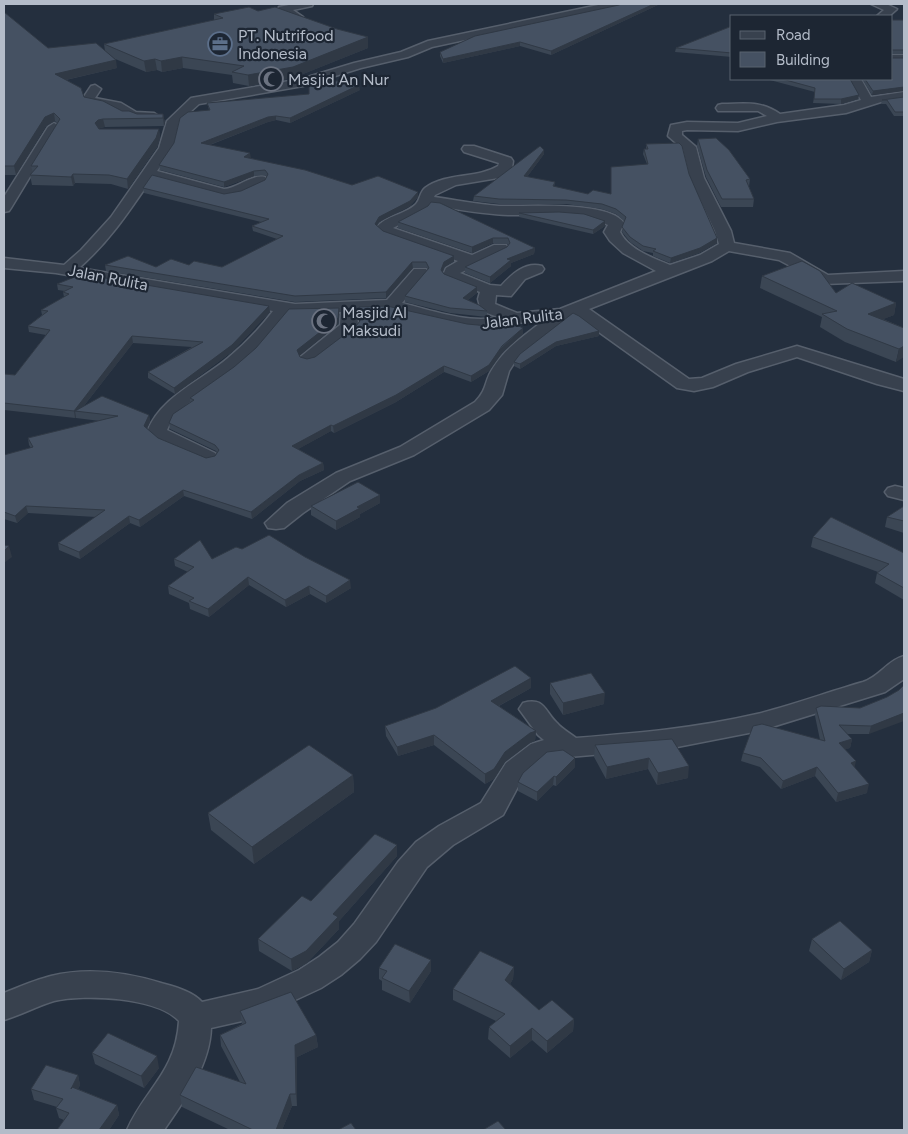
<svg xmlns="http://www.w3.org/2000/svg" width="908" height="1134" font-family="Figtree,sans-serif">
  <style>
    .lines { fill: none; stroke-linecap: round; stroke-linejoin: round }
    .minor-casing { stroke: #565f6c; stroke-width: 3 }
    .minor { fill: #38414e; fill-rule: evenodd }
    .wall { fill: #3b4654 }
    .shaded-wall { fill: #303945 }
    .building { fill: #455162; stroke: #303945 }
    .labels { text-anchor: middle; stroke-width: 4.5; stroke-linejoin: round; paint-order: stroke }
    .far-poi-label { font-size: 16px; fill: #b4bcc9; stroke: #1d2633; text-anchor: start }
    .far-street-label { font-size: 16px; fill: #b4bcc9; stroke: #1d2633 }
  </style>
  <rect width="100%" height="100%" fill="#242f3e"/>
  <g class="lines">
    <g class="minor-casing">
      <path id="minor" d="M 294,4 L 313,4 L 312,6 L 293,10 L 303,17 L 298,20 L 278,9 L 279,7 Z
        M 603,4 L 623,4 L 618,7 L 432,47 L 408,57 L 361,68 L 303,86 L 199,104 L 179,122 L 173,148 L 157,171 L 224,189 C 238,188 251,174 265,177 L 267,180 L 265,183 L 241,195 L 224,197 L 152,178 C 130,210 109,242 79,268 L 295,304 L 387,300 L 414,269 L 426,269 L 428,272 L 402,303 C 430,310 470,324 498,317 L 481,311 L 478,299 L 480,292 L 445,278 L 443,275 L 446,268 L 458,261 L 384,235 L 376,228 C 386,215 405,215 416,204 C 420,200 420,192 425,188 C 447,172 476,179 498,166 L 499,163 L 464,152 L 462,149 L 464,146 L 474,146 L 511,158 L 513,161 L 512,168 L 498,178 L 456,185 L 435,195 L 434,197 C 456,200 477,204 499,206 C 526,207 608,200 624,223 L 620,232 C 628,249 653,258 670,265 L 700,255 L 719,244 L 715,231 L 690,178 L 683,149 L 668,136 L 671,125 L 687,122 L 738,123 L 767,116 L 758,111 L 718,111 L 716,108 L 718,105 L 722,104 C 745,104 760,100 780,114 L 844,105 L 861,100 L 849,79 L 861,79 L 871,97 L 904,92 L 904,100 L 881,102 L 846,113 L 777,122 L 738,131 L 687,130 L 682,131 L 682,135 L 696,147 L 704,178 L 731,231 L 734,243 L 790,253 L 828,275 L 904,271 L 904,281 L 824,284 L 779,260 L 729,251 L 712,261 L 589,309 L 689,379 L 702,378 L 736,364 L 797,346 L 904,379 L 904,391 L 877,384 L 797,357 L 748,372 L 713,387 L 694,391 L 677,388 L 575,315 L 569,318 L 518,357 L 509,371 L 502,395 L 489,410 L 414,455 L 350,481 L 303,513 L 284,528 L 276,529 L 268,528 L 265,523 L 287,503 L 336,473 L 400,447 L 475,402 C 488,389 484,381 493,368 C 506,347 524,336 543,321 L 515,323 L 488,330 L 467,328 L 387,310 L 357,311 L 358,327 L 355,331 L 314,362 L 308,363 L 302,362 L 299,358 L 340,325 L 341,312 L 288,313 C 275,332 260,350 242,365 C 221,383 177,403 167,430 L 215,453 L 218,457 L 215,461 L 208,463 L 160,443 L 147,432 C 160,397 201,381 228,358 C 245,344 260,328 273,311 L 56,273 L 4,268 L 4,258 L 64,265 L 81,250 L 111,217 L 159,148 L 167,121 L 191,98 L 301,79 L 354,63 L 401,52 L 428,41 ZM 430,205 C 456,209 482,214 508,215 C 540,216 578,209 608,225 L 604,232 L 610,241 L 623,253 L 656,271 L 560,309 L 517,313 L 495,304 L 496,295 L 511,296 L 525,279 L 542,272 L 544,269 L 542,266 C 525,261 511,275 501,286 L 490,285 L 460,273 L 506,251 L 508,248 L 506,245 L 494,245 L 472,255 L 393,228 L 427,210 Z
        M 871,4 L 886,4 L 897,9 L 889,16 L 877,16 L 884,10 Z
        M 892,55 L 904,55 L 904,61 L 892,61 Z
        M 95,85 L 101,89 L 95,98 L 121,103 L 136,112 L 154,113 L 160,117 L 154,121 L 133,120 L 113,109 L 86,103 L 83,98 L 91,86 Z
        M 54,123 L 60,127 L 11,208 L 9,211 L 4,212 L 4,197 L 48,127 Z
        M 895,486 L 904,488 L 904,500 L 888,496 L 885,492 L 888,488 Z
        M 904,656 L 904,679 L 885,692 L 759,731 L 672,748 L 546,759 L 521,781 L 503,815 L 453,845 L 427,867 L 376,942 L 360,959 L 341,975 L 321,988 L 276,1009 L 242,1021 L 211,1028 C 210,1065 184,1101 164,1130 L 127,1130 C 145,1089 176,1072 179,1021 C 157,997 84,994 54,1001 C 37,1006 21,1015 4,1020 L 4,993 C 19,987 35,980 51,976 C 88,967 125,972 161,983 C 175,987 192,991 202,1002 L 258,989 L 299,970 L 319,957 L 338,942 L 354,924 L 398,862 L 416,842 L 439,826 L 481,803 L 506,763 L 531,744 L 544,740 L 538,735 L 519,709 L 523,703 C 545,697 544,711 557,723 C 562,729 570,733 576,738 C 637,733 697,728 757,714 C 793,705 828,692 863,682 C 879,677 888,660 904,656 Z"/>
    </g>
    <use href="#minor" class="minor"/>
  </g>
  <path class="wall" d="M 660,4 L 551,55 L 520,46 L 443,63 L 440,56 L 440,52 Z
    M 258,11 L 368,37 L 368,48 L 293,78 L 249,86 L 233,83 L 232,75 L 183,68 L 162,72 L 157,70 L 146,72 L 113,58 L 117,68 L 66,80 L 84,97 L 122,111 L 137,114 L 163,114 L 165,123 L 164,126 L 105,127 L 100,128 L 99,129 L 159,129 L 160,138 L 157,147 L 128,189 L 111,184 L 75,183 L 73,186 L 32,185 L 30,175 L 33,173 L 31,166 L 57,124 L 55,121 L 46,126 L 16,175 L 4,175 L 4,12 L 48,48 L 105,51 L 104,44 L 214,20 L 214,14 Z
    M 892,20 L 904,20 L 904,54 L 892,54 Z
    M 732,26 L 732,57 L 675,52 L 676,48 Z
    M 766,79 L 850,79 L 859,95 L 858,99 L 841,104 L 813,103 L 815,92 Z
    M 862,79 L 892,79 L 872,95 Z
    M 360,90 L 290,123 L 276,120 L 268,122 L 210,145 L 250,158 L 352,185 L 418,192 L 418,197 L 410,206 L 379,222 L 377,226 L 383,231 L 454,261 L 444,267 L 443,272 L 444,274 L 477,293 L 468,300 L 487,311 L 487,317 L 450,313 L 405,302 L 405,296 L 428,270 L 426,267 L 413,268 L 386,298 L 295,302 L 106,271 L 105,265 L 156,267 L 189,265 L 222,267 L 277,239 L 253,231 L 252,226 L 261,222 L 144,193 L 143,188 L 224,194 L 241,191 L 265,180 L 267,177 L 265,175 L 254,176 L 224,187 L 160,170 L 159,165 L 209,110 L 207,103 Z
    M 904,97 L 904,116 L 894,116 L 886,104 L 881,104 L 882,100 Z
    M 698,139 L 750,179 L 749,187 L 754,199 L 753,207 L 721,207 L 706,177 L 697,146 Z
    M 646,144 L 689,174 L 717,243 L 699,253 L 670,263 L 653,256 L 653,253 L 643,251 L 630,242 L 622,232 L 624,221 L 616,214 L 602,209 L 566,204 L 499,204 L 473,201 L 474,196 L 544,150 L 544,154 L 527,177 L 555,182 L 554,187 L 588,194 L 611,194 L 647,164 L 643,154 L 644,149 L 646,149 Z
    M 440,203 L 535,248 L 534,254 L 511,263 L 511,266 L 490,283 L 465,273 L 465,267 L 507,247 L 508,245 L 508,244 L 493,243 L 472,253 L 398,228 L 398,222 Z
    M 519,213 L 605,226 L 593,234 L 519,217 Z
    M 762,276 L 836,293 L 896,303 L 894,315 L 883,319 L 904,328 L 896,362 L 845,342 L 820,327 L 822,317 L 760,288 Z
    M 57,284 L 269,306 L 270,312 L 233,351 L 175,394 L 148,378 L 148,372 L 192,347 L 133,343 L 83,407 L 149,415 L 150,422 L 147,428 L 158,438 L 206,458 L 215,456 L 217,453 L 216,451 L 170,429 L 169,423 L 190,402 L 190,398 L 339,314 L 338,324 L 299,355 L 300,357 L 307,359 L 467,324 L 523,334 L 502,353 L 489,371 L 471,382 L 444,372 L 396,402 L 334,433 L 331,431 L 298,449 L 323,463 L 324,470 L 300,481 L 252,519 L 184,496 L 140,527 L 130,523 L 80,559 L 59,550 L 58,543 L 96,517 L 28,513 L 17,523 L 4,519 L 4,455 L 31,448 L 29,445 L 28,438 L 100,421 L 76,418 L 76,417 L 75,418 L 4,410 L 4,374 L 15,375 L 46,335 L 29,332 L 28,326 L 42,315 L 41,310 L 64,297 L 63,292 L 65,291 L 58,290 Z
    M 599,331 L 599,336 L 556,346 L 520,369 L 514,366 L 514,362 L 520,354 Z
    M 380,503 L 360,514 L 360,517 L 336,530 L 311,515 L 311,506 Z
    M 904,506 L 904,533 L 885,527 L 887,517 Z
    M 813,537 L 904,553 L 904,600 L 875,583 L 877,573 L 878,572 L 811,547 Z
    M 174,559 L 212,559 L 351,588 L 326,603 L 310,594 L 286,607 L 249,585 L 209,617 L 190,609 L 189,603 L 169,594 L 168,586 L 188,572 L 175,566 Z
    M 550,683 L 604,704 L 563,715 L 550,694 Z
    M 531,688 L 499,706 L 536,731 L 535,741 L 530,743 L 505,762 L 494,779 L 485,784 L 434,745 L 398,756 L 386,736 L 385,726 Z
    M 887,697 L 869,734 L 846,734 L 852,739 L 850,748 L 845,749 L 867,793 L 836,802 L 815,776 L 781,789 L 760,767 L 741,761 L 743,753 L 820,740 L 815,716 L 816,708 L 860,708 Z
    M 672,739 L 688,778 L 657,785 L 648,769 L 606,779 L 594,757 L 595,745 Z
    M 575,767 L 556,786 L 553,785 L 537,801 L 518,791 L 518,782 Z
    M 353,775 L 354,792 L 254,864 L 211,830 L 208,813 Z
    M 397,845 L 397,856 L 339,921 L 339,929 L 307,963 L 292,971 L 259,951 L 258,939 L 311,901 Z
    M 812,939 L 872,950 L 869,962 L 841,980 L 809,951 Z
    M 431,960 L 431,971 L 410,1003 L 382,990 L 382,981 L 379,979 L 379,968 Z
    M 514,967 L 513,979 L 510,984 L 539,1010 L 574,1019 L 573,1031 L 547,1053 L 532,1040 L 510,1058 L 488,1039 L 489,1027 L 496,1021 L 453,1000 L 453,989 Z
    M 240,1011 L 316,1035 L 318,1047 L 297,1057 L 297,1106 L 292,1106 L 282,1130 L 230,1130 L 182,1107 L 180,1095 L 240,1082 L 221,1046 L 220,1035 L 242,1024 Z
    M 92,1053 L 159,1068 L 144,1088 L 95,1064 Z
    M 78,1075 L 80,1085 L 78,1089 L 117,1105 L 119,1115 L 109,1130 L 57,1130 L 64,1120 L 59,1118 L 56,1108 L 57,1107 L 34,1100 L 31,1089 Z"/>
  <path class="shaded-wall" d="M 654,4 L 660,4 L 551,55 L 551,51 Z
    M 368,37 L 368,48 L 293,78 L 249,86 L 248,75 Z
    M 520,42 L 520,46 L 443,63 L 443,59 Z
    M 182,57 L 183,68 L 162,72 L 161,61 Z
    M 155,59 L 157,70 L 146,72 L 144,61 Z
    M 116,60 L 117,68 L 56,82 L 55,74 Z
    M 359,85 L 360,90 L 290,123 L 290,118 Z
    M 904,87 L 904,91 L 872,95 L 873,91 Z
    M 859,95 L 858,99 L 841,104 L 841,99 Z
    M 54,113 L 55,121 L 46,126 L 16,175 L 14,166 L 45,117 Z
    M 163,114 L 165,123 L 164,126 L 163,118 Z
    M 276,116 L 276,120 L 268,122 L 201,148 L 201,143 L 268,117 Z
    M 103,119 L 105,127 L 100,128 L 96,132 L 95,123 L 98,120 Z
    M 159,129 L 160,138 L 157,147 L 128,189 L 127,179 Z
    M 544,150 L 544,154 L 524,181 L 524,176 Z
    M 250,153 L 251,158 L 244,157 Z
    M 254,171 L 254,176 L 224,187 L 224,182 Z
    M 73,174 L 75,183 L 73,186 L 71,177 Z
    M 418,192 L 418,197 L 410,206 L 379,222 L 375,229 L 375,224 L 379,217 Z
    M 605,221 L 605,226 L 593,234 L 593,230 Z
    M 493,238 L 493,243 L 472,253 L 472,247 Z
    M 717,238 L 717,243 L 699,253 L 670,263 L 671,258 Z
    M 535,248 L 534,254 L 511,263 L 511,266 L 490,283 L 490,277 L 507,259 Z
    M 454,256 L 454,261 L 444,267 L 441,276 L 441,270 L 444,262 Z
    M 412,262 L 413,268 L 386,298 L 386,292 Z
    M 477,287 L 477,293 L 463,304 L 463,298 Z
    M 896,303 L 894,315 L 866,326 L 868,314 Z
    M 269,306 L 270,312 L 233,351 L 175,394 L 174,388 Z
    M 339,308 L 338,324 L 298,357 L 297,350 Z
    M 523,328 L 523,334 L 502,353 L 489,371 L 471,382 L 471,376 Z
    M 599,331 L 599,336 L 556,346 L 520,369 L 520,364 L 556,342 Z
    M 132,336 L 133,343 L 79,412 L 75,411 L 76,417 L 75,418 L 74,411 Z
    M 904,346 L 904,357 L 896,362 L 899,349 Z
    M 444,366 L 444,372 L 396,402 L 334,433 L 333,426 Z
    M 149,415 L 150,422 L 145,432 L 144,426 Z
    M 331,425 L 331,431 L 293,452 L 292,446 Z
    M 323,463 L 324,470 L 300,481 L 252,519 L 251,512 L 299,475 Z
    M 183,490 L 184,496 L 140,527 L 139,520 Z
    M 380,495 L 380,503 L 360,514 L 360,517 L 336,530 L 336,521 L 357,507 Z
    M 26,506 L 28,513 L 17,523 L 15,516 Z
    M 129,516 L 130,523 L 80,559 L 79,552 Z
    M 9,546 L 12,557 L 4,563 L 4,551 Z
    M 248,577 L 249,585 L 209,617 L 208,609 Z
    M 350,580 L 351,588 L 326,603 L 326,596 Z
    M 309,586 L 310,594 L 286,607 L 285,600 Z
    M 531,678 L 531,688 L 491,710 L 491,701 Z
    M 605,693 L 604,704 L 563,715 L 563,703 Z
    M 904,713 L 904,721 L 869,734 L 871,726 Z
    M 536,731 L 535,741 L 530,743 L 505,762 L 494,779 L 485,784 L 485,774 L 505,752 L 530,733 Z
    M 434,735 L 434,745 L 398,756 L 397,747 Z
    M 852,739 L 850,748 L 837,752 L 839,743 Z
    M 575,758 L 575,767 L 556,786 L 556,777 Z
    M 649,758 L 648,769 L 606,779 L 607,767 Z
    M 856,761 L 854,770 L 851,763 Z
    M 689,766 L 688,778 L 657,785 L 658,773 Z
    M 817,767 L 815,776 L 781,789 L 783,781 Z
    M 353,775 L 354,792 L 254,864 L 252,847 Z
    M 554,776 L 553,785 L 537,801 L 537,792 Z
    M 869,784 L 867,793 L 836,802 L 838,793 Z
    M 397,845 L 397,856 L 339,921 L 339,929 L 307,963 L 292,971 L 291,959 Z
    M 872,950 L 869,962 L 841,980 L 844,969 Z
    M 431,960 L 431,971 L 410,1003 L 409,991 Z
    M 514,967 L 513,979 L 505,992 L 505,980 Z
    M 574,1019 L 573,1031 L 547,1053 L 547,1041 Z
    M 532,1028 L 532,1040 L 510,1058 L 510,1046 Z
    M 316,1035 L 318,1047 L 297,1057 L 297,1106 L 296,1094 L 295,1045 Z
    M 157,1056 L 159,1068 L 144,1088 L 141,1076 Z
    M 78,1075 L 80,1085 L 73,1099 L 71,1089 Z
    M 290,1094 L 292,1106 L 282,1130 L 276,1130 Z
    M 117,1105 L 119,1115 L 109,1130 L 99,1130 Z"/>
  <path class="building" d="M 621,4 L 654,4 L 551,51 L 520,42 L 443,59 L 440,52 L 475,36 L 619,5 Z
    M 249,7 L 258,11 L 275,7 L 337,29 L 368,37 L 293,67 L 248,75 L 232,72 L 244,66 L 182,57 L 161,61 L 155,59 L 144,61 L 104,44 L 223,18 L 214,14 Z
    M 4,12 L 48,48 L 96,43 L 116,60 L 55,74 L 81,88 L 84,97 L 103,101 L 122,111 L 129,111 L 137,114 L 163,114 L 163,118 L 103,119 L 98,120 L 95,123 L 99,129 L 159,129 L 156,138 L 127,179 L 109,175 L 73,174 L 71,177 L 30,175 L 38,166 L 31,166 L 60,119 L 54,113 L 45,117 L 14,166 L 4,166 Z
    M 892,20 L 904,20 L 904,50 L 892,50 Z
    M 732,26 L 732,53 L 676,48 Z
    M 892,58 L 904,58 L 904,87 L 873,91 L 865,79 L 892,79 Z
    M 320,78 L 359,85 L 290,118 L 276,116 L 268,117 L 201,143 L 250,153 L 244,157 L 305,170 L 352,185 L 378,176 L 418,192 L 410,201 L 379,217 L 375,224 L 383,231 L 454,256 L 444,262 L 441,270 L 444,274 L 477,287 L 463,298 L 479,305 L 487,311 L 450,308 L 405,296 L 429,268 L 426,262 L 412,262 L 386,292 L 295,296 L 105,265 L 128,256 L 156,267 L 171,259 L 189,265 L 194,261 L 222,267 L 283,236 L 252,226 L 269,219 L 143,188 L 152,175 L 224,194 L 241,191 L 265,180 L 268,174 L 265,170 L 254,171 L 224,182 L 159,165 L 174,143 L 180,118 L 188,112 L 210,110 L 207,103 L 309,94 L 309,81 Z
    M 782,79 L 850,79 L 859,95 L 841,99 L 814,99 L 815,88 Z
    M 904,97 L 904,112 L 895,112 L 887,100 L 882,100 Z
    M 716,138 L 729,150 L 750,179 L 746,180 L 754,199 L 722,199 L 707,170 L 698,139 Z
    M 679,143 L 682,146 L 689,174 L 717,238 L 700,248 L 671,258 L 653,251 L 656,249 L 643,246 L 630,237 L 622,227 L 626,217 L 616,209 L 602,204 L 566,200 L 499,199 L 474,196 L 540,146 L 544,150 L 524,176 L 555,182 L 553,186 L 588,194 L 593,190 L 611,194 L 611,167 L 648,164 L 644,149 L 648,149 L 646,144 Z
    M 431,202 L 440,203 L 535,248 L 507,259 L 511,260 L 490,277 L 465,267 L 507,247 L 510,243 L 508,238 L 493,238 L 472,247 L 398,222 L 428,206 Z
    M 559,212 L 584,214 L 605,221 L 593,230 L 519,213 Z
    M 802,261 L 820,271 L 836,293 L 852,283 L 896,303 L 868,314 L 904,328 L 904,346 L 899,349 L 847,329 L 822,314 L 837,311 L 762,276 Z
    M 82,274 L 269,306 L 232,345 L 174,388 L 148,372 L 203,342 L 132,336 L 74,411 L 4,403 L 4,374 L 15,375 L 50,330 L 28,326 L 48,311 L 41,310 L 69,294 L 63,292 L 73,287 L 57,284 Z
    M 387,306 L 467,324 L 488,326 L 508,321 L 523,328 L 502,346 L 489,365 L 471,376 L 444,366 L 396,395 L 333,426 L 331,425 L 292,446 L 323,463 L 299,475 L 251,512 L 183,490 L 139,520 L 129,516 L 79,552 L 58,543 L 105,510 L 26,506 L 15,516 L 4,512 L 4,455 L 33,447 L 28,438 L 118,416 L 75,411 L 102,396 L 149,415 L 144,426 L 158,438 L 206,458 L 215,456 L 219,450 L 215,445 L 169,423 L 173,414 L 194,400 L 190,398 L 234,367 L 256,348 L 289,309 L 339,308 L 338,318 L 297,350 L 300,357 L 307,359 L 315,357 L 356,326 L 360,321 L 359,307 Z
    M 573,313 L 579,316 L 599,331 L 556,342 L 520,364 L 514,362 L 520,354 Z
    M 358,482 L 380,495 L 357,507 L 360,508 L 336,521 L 311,506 Z
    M 904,506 L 904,521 L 887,517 Z
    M 831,517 L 904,553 L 904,588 L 877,573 L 889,564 L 813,537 Z
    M 269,535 L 305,557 L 350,580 L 326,596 L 309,586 L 285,600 L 248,577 L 208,609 L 189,601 L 194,598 L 168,586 L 194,567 L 174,559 L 200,540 L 212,559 L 236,547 L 242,549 Z
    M 4,545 L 9,546 L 4,551 Z
    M 515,666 L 531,678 L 491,701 L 536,731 L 530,733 L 505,752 L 494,769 L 485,774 L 434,735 L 397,747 L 385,726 L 436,708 Z
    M 591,673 L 605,693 L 563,703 L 550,683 Z
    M 904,685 L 904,713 L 871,726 L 839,725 L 852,739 L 839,743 L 856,761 L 851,763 L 869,784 L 838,793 L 817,767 L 783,781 L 761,758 L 743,753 L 753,726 L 762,724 L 825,741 L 816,708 L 821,706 L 860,708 L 887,697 L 899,690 Z
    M 672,739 L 689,766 L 658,773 L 649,758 L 607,767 L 595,745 Z
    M 309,745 L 353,775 L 252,847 L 208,813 Z
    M 563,750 L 575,758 L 556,777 L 554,776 L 537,792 L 518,782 L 523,773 L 547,752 Z
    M 375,834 L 397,845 L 333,914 L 338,917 L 306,951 L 291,959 L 258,939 L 302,896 L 311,901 Z
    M 840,921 L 872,950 L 844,969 L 812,939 Z
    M 395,944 L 431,960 L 409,991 L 382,978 L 387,971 L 379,968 Z
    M 480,951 L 514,967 L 505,980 L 539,1010 L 552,1000 L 574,1019 L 547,1041 L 532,1028 L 510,1046 L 489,1027 L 505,1014 L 453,989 Z
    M 291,992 L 316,1035 L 295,1045 L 296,1094 L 290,1094 L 276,1130 L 253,1130 L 180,1095 L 196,1067 L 246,1084 L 220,1035 L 246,1023 L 240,1011 Z
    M 108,1033 L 157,1056 L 141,1076 L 92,1053 Z
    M 46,1065 L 78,1075 L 71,1089 L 72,1087 L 117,1105 L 99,1130 L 57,1130 L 69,1113 L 56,1108 L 63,1099 L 31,1089 Z
    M 498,1121 L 506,1130 L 483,1130 Z
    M 351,1123 L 356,1130 L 338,1130 Z"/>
  <defs>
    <g id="office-ring" transform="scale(1.25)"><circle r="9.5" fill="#1d2633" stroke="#5c6f8a" stroke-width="1.5"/><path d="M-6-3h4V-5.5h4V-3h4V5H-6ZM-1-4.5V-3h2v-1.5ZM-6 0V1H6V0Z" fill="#5c6f8a"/></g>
    <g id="mosque-ring" transform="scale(1.25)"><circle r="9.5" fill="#1d2633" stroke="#6b7280" stroke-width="1.5"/><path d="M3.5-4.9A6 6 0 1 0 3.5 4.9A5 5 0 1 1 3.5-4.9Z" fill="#6b7280"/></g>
  </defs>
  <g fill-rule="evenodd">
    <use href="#office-ring" x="220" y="44"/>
    <use href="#mosque-ring" x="271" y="79"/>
    <use href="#mosque-ring" x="324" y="321"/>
  </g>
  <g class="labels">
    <g class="far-poi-label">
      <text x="238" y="41">PT. Nutrifood<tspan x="238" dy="18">Indonesia</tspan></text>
      <text x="288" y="85">Masjid An Nur</text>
      <text x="342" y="318">Masjid Al<tspan x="342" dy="18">Maksudi</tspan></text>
    </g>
    <g class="far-street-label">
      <text transform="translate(108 277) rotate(11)" y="6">Jalan Rulita</text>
      <text transform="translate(522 318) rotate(-7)" y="6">Jalan Rulita</text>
    </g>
  </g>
  <rect width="908" height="1134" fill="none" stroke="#b4bcc9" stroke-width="10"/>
  <rect x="730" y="15" width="162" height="65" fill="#1d2633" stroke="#59626f"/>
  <rect x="740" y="31" width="25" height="8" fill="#38414e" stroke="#59626f"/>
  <text x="776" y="40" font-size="15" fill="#b4bcc9">Road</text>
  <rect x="740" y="52" width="25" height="15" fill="#455162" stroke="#59626f"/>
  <text x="776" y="65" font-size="15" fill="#b4bcc9">Building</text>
</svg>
